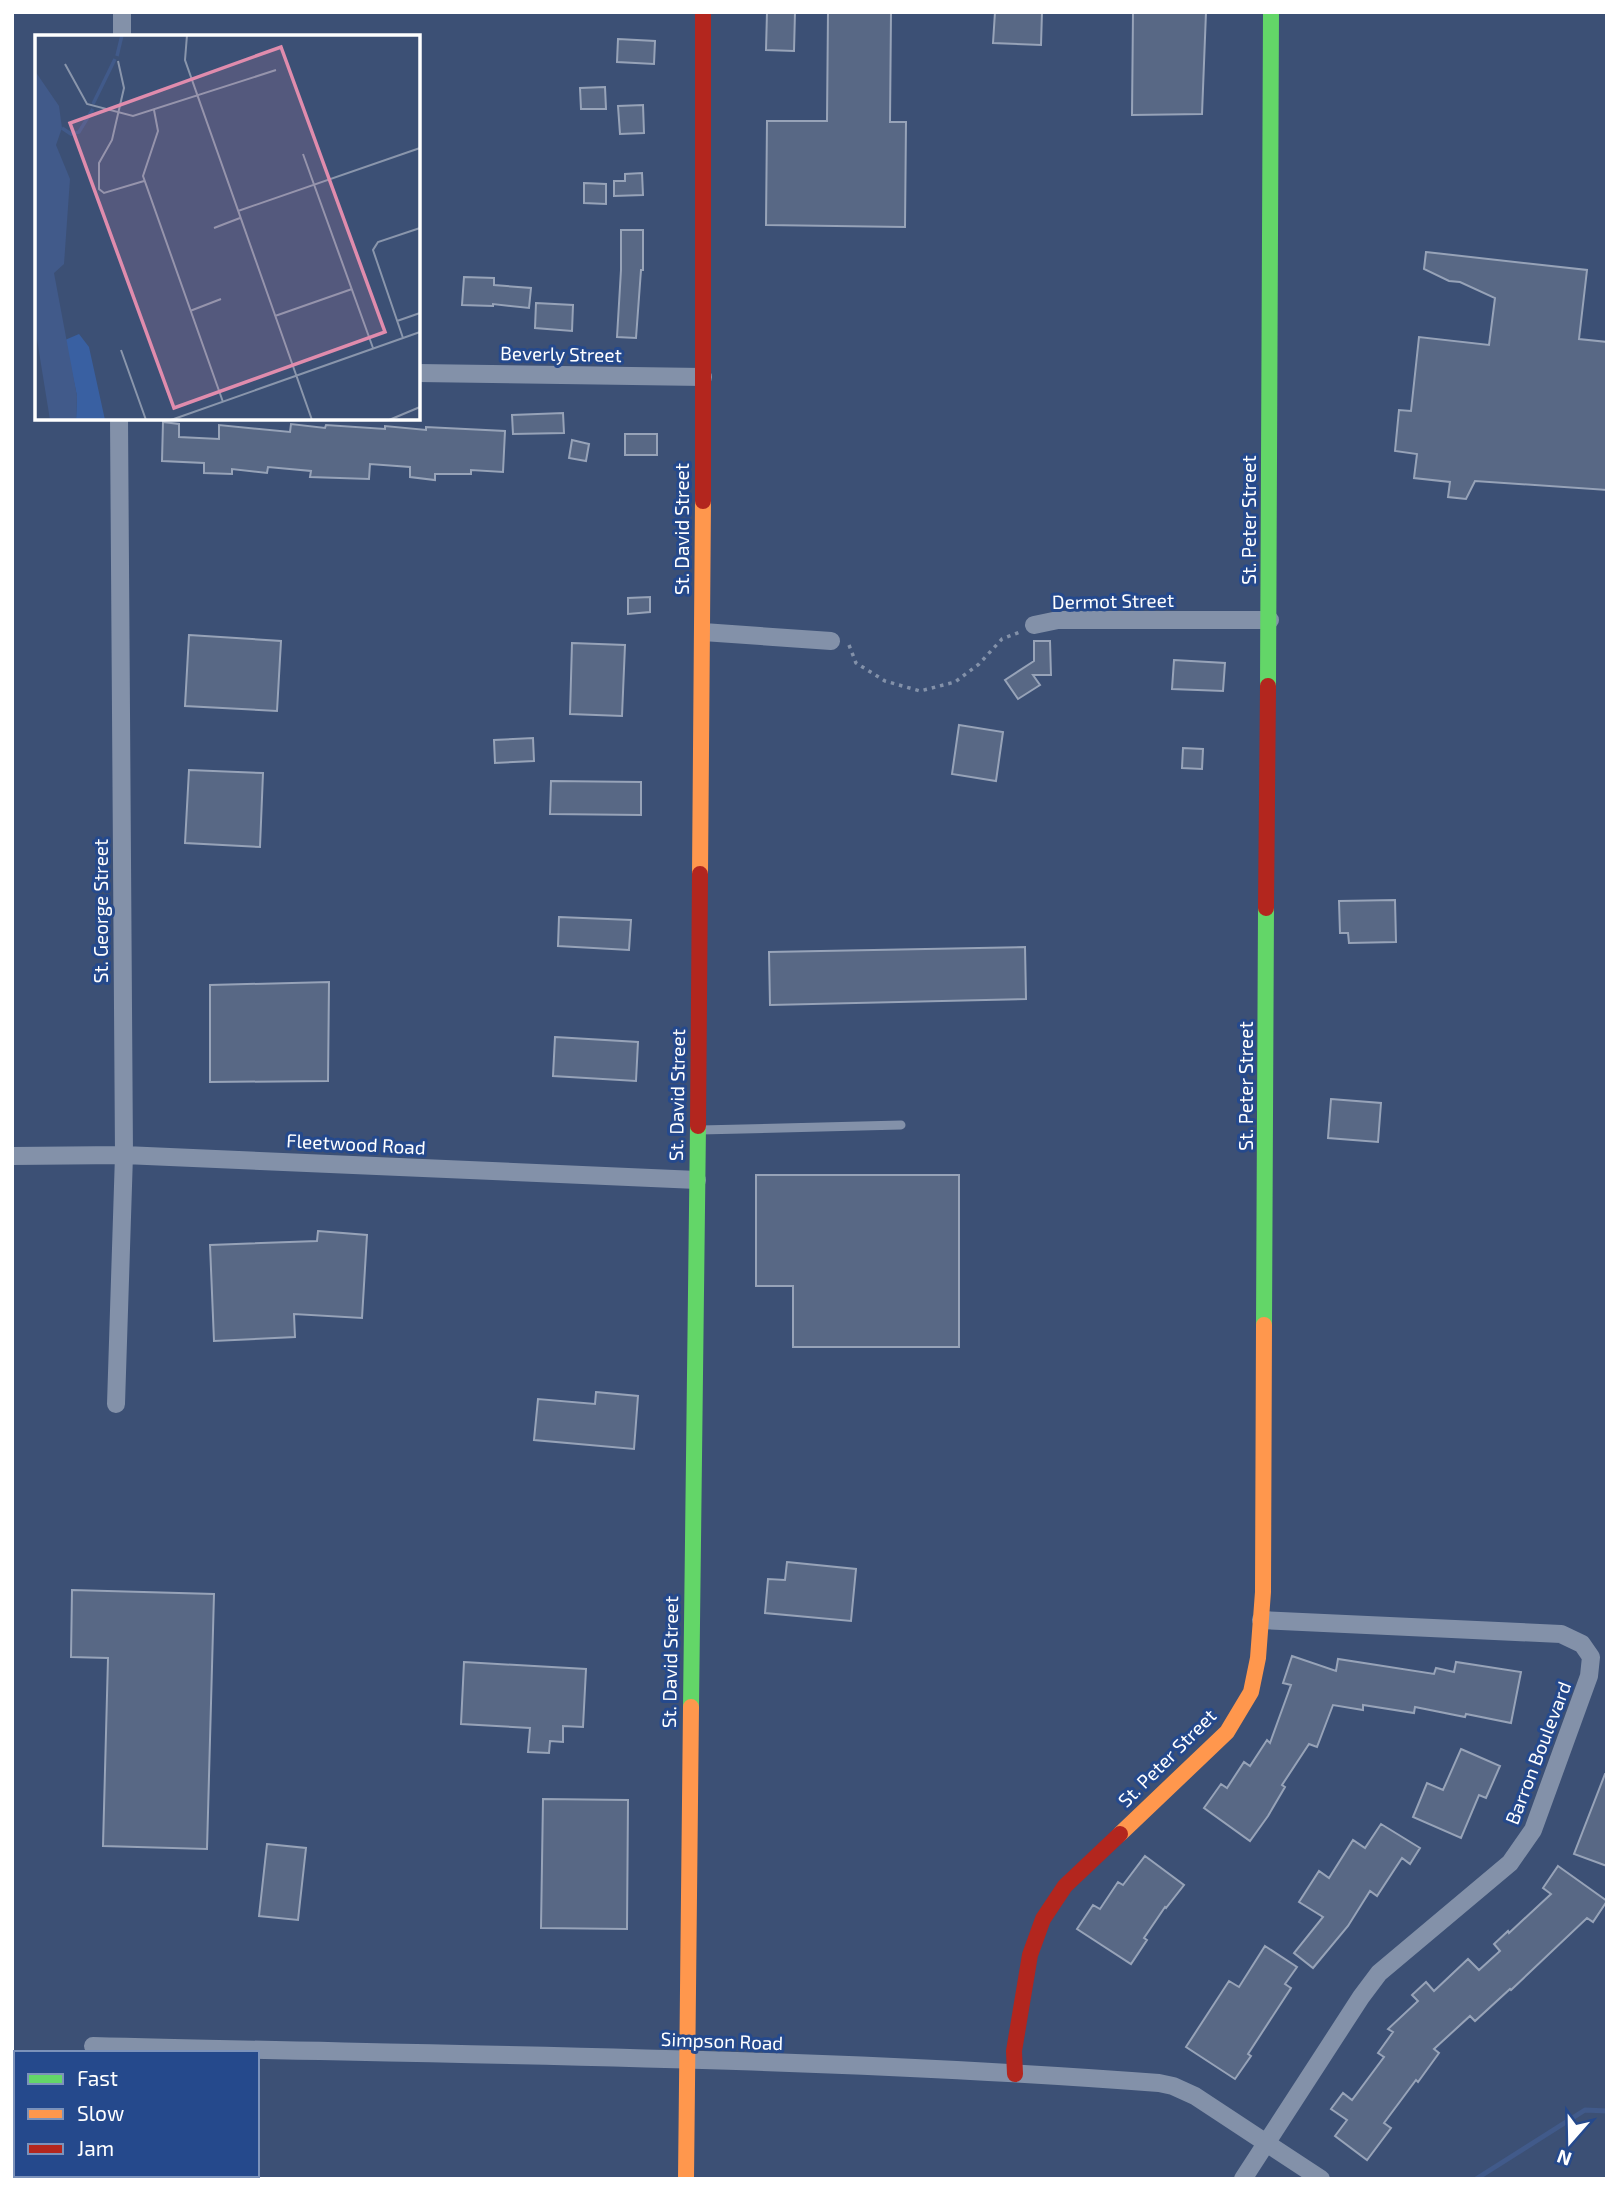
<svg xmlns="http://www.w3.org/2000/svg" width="1619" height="2191" font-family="'Exo 2',sans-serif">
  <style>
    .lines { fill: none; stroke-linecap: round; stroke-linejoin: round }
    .stream { stroke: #415a8a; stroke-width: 5 }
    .building { fill: #586885; stroke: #97a3b8; stroke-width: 2 }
    .path { stroke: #8391a9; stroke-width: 3.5; stroke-dasharray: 3.5 5; stroke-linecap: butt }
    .lane { stroke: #8391a9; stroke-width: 9 }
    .street { stroke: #8391a9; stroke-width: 18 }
    .fast { stroke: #63d668; stroke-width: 16 }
    .slow { stroke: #ff974d; stroke-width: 16 }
    .jam { stroke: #b3261e; stroke-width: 16 }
    .labels { text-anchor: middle; stroke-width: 6; stroke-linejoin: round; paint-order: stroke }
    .street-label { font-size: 19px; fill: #fff; stroke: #25498c }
    .inset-river { fill: none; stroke: #415a8a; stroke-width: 3.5 }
    .inset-road { fill: none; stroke: #8a96ac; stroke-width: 2 }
    .view { fill: #e08cad; fill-opacity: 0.15; stroke: #e08cad; stroke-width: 3.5 }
    .inset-edge { fill: none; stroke: #fff; stroke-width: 3.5 }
  </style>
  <rect width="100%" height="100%" fill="#3c5075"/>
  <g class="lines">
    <path class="stream" d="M 1476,2179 L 1585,2110 L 1607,2111"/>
  </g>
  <path class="building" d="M 767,12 L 795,12 L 794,51 L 766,50 Z
    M 828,12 L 891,12 L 890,122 L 906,122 L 905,227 L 766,225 L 767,121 L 827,121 Z
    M 995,12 L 1042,12 L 1041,45 L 993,43 Z
    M 1133,12 L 1206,12 L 1202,114 L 1132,115 Z
    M 618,39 L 655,41 L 654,64 L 617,62 Z
    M 605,87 L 606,109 L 581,109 L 580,88 Z
    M 643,105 L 644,133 L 620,134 L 618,106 Z
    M 642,173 L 643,195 L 614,196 L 614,181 L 625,181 L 625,174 Z
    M 584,183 L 606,184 L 606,204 L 584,203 Z
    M 621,230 L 643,230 L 643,270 L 641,270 L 636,338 L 617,337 L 621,270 Z
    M 1426,252 L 1587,270 L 1579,339 L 1607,342 L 1607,490 L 1475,481 L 1466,499 L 1448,497 L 1450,482 L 1414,478 L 1417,454 L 1395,451 L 1399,410 L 1411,411 L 1419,337 L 1489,345 L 1495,298 L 1460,282 L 1449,281 L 1424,269 Z
    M 464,277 L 494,278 L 494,285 L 531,288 L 529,308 L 493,304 L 493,306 L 462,305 Z
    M 536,303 L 573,305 L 572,331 L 535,328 Z
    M 563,413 L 564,433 L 513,434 L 512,415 Z
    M 163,422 L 179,424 L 179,437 L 219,439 L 219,425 L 290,432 L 291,424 L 325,428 L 326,425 L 385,429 L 385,426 L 426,430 L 426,427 L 505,431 L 503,472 L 471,470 L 471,474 L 435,474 L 435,480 L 410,477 L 410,467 L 370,464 L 369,479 L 310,477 L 311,471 L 268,467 L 267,473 L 232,469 L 232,474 L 204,473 L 204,463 L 162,461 Z
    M 625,434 L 657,434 L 657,455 L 625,455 Z
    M 572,440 L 589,444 L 586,461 L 569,458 Z
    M 650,597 L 650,612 L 628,614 L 628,598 Z
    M 189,635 L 281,641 L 277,711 L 185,706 Z
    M 1034,641 L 1050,641 L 1051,675 L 1033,675 L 1040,685 L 1018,699 L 1005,680 L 1034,661 Z
    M 572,643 L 625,645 L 622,716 L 570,714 Z
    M 1174,660 L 1225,663 L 1223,691 L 1172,689 Z
    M 959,725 L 1003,732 L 996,781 L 952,774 Z
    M 533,738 L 534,761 L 495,763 L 494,740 Z
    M 1183,748 L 1203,749 L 1202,769 L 1182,768 Z
    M 189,770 L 263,773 L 260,847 L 185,843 Z
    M 551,781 L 641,782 L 641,815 L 550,814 Z
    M 1395,900 L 1396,942 L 1349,943 L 1348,933 L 1340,933 L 1339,901 Z
    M 559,917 L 631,920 L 629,950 L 558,946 Z
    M 1025,947 L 1026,999 L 770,1005 L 769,952 Z
    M 329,982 L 328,1081 L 210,1082 L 210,985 Z
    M 555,1037 L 638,1042 L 636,1081 L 553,1076 Z
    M 1331,1099 L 1381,1103 L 1378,1142 L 1328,1138 Z
    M 756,1175 L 959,1175 L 959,1347 L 793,1347 L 793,1286 L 756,1286 Z
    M 318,1231 L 367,1235 L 362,1318 L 294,1314 L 295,1337 L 214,1341 L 210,1245 L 317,1241 Z
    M 596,1392 L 638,1396 L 634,1449 L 534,1440 L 538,1399 L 595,1404 Z
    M 787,1562 L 856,1569 L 851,1621 L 765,1613 L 768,1579 L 785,1580 Z
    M 72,1590 L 214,1594 L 207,1849 L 103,1846 L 108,1658 L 71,1657 Z
    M 1292,1656 L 1336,1671 L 1338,1659 L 1434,1674 L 1436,1668 L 1454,1672 L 1456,1662 L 1521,1672 L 1511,1723 L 1466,1714 L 1465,1717 L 1415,1707 L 1414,1713 L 1363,1705 L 1363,1710 L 1333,1705 L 1317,1747 L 1309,1744 L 1282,1785 L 1285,1787 L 1268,1816 L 1250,1841 L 1204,1808 L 1221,1784 L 1227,1788 L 1244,1762 L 1250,1766 L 1267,1740 L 1270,1743 L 1291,1685 L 1283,1683 Z
    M 464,1662 L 586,1669 L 583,1727 L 563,1726 L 563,1742 L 550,1741 L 549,1753 L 528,1752 L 530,1728 L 461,1724 Z
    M 1461,1749 L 1500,1766 L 1486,1798 L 1479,1795 L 1461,1838 L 1413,1817 L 1427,1783 L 1443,1790 Z
    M 1605,1774 L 1607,1774 L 1607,1866 L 1574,1854 Z
    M 543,1799 L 628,1800 L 627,1929 L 541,1928 Z
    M 1381,1824 L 1420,1848 L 1410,1864 L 1402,1858 L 1377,1896 L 1370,1891 L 1348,1926 L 1313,1968 L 1294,1953 L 1323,1917 L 1299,1902 L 1319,1871 L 1329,1878 L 1353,1840 L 1365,1848 Z
    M 267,1844 L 306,1848 L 298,1920 L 259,1916 Z
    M 1145,1856 L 1184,1885 L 1166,1908 L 1165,1907 L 1144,1938 L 1147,1940 L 1131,1964 L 1077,1929 L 1093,1905 L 1100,1909 L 1118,1882 L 1123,1885 Z
    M 1558,1866 L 1607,1901 L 1593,1922 L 1587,1918 L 1511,1990 L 1510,1989 L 1475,2021 L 1470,2016 L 1434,2049 L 1439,2053 L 1418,2082 L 1416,2080 L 1384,2123 L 1391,2128 L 1367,2160 L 1335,2136 L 1347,2120 L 1331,2109 L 1343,2093 L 1352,2100 L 1384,2057 L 1378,2053 L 1393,2032 L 1388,2029 L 1418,2001 L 1412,1995 L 1426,1982 L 1434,1991 L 1468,1959 L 1479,1970 L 1500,1951 L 1494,1944 L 1508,1931 L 1509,1933 L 1551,1894 L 1543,1888 Z
    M 1265,1946 L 1297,1967 L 1285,1984 L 1291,1988 L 1248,2054 L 1251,2056 L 1235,2079 L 1186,2047 L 1229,1981 L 1239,1987 Z"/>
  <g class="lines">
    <path class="path" d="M 849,645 L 856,663 L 885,681 L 920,691 L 955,682 L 979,664 L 1002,639 L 1020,632"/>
    <path class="lane" d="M 700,1130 L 901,1125"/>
    <path class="street" d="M 122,37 L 122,12
      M 418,373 L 703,377
      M 1034,625 L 1058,620 L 1270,620
      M 703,632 L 831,641
      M 12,1156 L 124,1155 L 697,1180
      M 116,1404 L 124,1155 L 119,418
      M 93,2046 C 449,2055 805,2056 1159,2083 L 1173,2086 L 1195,2096 L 1321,2179
      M 1243,2179 L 1361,1997 L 1379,1973 L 1510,1863 L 1533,1830 L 1589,1676 L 1591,1657 L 1582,1644 L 1561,1634 L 1261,1620"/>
    <path class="fast" d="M 1268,686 L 1271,12
      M 1264,1325 L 1266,908
      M 691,1707 L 698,1126"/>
    <path class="slow" d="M 700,874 L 703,501
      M 1120,1834 L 1227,1732 L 1251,1692 L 1258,1658 L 1263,1592 L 1264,1325
      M 686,2179 L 691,1707"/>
    <path class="jam" d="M 703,12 L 703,501
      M 1266,908 L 1268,686
      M 698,1126 L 700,874
      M 1015,2074 L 1014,2051 L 1030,1955 L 1043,1919 L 1065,1886 L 1120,1834"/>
  </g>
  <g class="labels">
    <g class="street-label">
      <text transform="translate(561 354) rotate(1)" y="7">Beverly Street</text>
      <text transform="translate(1249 520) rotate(-90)" y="7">St. Peter Street</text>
      <text transform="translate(682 529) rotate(-90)" y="7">St. David Street</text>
      <text transform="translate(1113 601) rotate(-1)" y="7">Dermot Street</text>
      <text transform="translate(101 911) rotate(-90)" y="7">St. George Street</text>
      <text transform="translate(1246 1086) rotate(-90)" y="7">St. Peter Street</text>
      <text transform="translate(677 1095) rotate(-89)" y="7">St. David Street</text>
      <text transform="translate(356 1144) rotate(3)" y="7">Fleetwood Road</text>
      <text transform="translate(670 1662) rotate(-89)" y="7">St. David Street</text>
      <text transform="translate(1538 1753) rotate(-69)" y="7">Barron Boulevard</text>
      <text transform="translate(1167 1758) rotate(-45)" y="7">St. Peter Street</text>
      <text transform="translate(722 2041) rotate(2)" y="7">Simpson Road</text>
    </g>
  </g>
  <g transform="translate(35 35)">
    <rect width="385" height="385" fill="#3c5075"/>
    <path d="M 44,299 L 54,312 L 70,385 L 41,385 L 42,361 L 30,305 Z" fill="#3960a2"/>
    <path d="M 0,36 L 24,71 L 27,93 L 21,110 L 35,144 L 29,229 L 19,238 L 42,361 L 41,385 L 15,385 L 0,292 Z" fill="#415a8a"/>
    <path class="inset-river" d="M 82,21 L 87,0M 58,69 L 80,24M 27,93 L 36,99 L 44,97 L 58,74"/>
    <path class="inset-road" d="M 152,0 L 150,25 L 277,385M 83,26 L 89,53 L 77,105 L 64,128 L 64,154 L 69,158 L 109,146M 30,29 L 52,69 L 98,81 L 241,35M 119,75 L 123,96 L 108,141 L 188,367M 268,119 L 338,313M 203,176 L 385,113M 179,193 L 205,183M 155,276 L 186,264M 240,281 L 317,254M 362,286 L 385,278M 368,303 L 338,215 L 343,207 L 385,193M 86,315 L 111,385M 136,385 L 385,297M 354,385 L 385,372"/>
    <path class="view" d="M 246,12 L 350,297 L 139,373 L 35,88 Z"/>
    <rect width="385" height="385" class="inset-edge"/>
  </g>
  <rect width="1619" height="2191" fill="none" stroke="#ffffff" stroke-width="28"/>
  <rect x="14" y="2051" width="245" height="126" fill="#25498c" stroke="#7c92ba" stroke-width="2"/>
  <rect x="28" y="2074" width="35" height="10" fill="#63d668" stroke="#7c92ba" stroke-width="2"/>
  <text x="77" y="2086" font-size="21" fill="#ffffff">Fast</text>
  <rect x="28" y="2109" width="35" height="10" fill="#ff974d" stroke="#7c92ba" stroke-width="2"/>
  <text x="77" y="2121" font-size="21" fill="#ffffff">Slow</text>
  <rect x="28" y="2144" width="35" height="10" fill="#b3261e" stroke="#7c92ba" stroke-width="2"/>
  <text x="77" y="2156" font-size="21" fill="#ffffff">Jam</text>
  <g transform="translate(1570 2142) rotate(200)" stroke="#25498c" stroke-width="5" paint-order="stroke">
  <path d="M0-5L12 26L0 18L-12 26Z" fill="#ffffff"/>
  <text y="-10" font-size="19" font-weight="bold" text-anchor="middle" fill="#ffffff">N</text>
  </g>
</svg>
